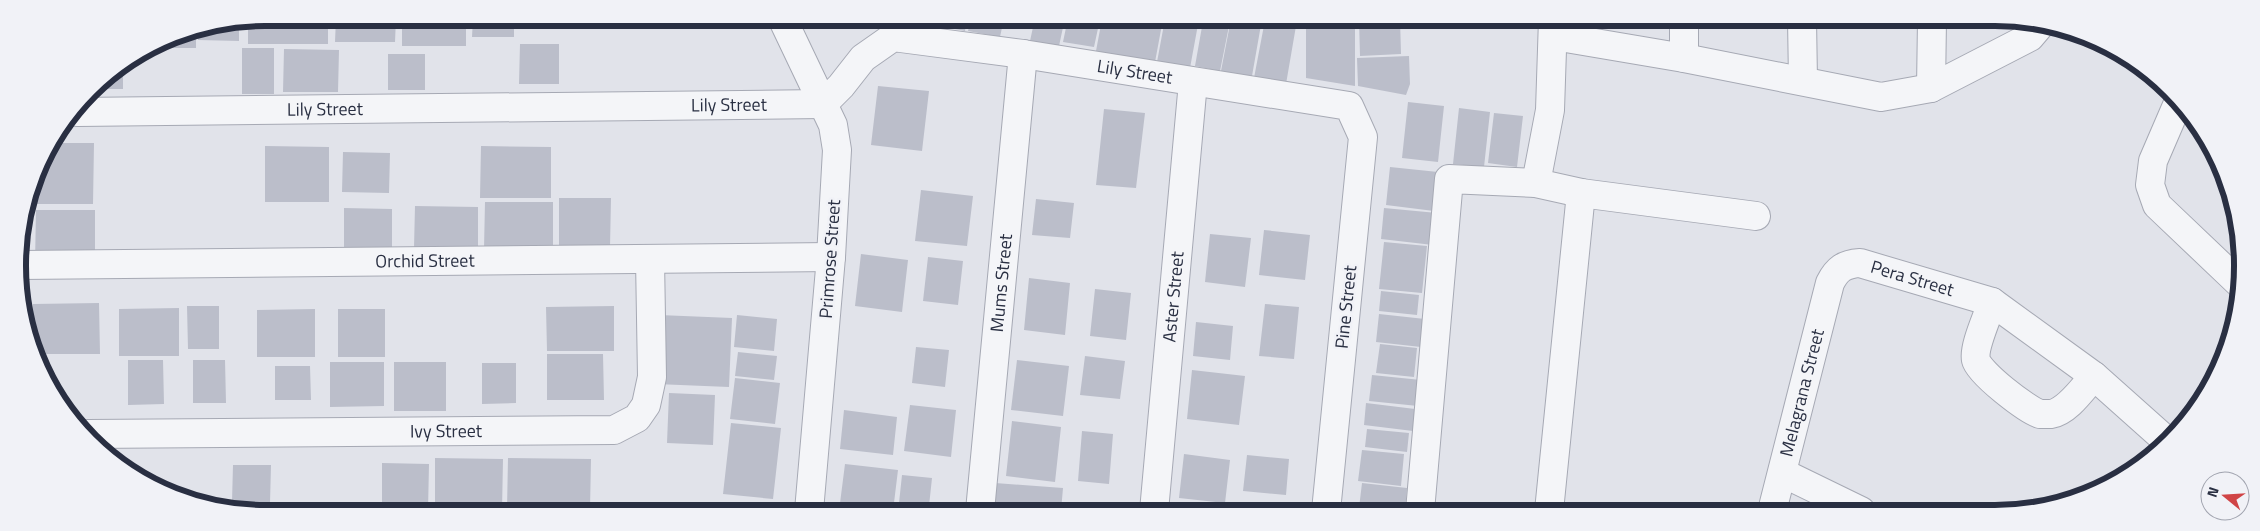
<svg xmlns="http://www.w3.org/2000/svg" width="2260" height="531" font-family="'Titillium Web',sans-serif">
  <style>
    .building { fill: #bbbeca }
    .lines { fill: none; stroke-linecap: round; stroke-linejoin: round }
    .street-casing { stroke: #a6a9b4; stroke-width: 30 }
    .street { stroke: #f4f5f8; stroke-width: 28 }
    .labels { text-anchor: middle; stroke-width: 5; stroke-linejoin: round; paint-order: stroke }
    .street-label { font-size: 18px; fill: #292f42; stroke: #f1f2f7 }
    .rim { fill: none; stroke: #292f42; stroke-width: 6 }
  </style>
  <rect width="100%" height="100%" fill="#e1e3ea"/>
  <path class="building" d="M 266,18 L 328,18 L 328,44 L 248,44 L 248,21 Z
    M 336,18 L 396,18 L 395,42 L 335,42 Z
    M 402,18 L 466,18 L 466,46 L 402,46 Z
    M 473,18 L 514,18 L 514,37 L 472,37 Z
    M 556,18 L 604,18 L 604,29 L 556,29 Z
    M 902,18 L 967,18 L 965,31 Z
    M 971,18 L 1004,18 L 1000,37 L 968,31 Z
    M 1035,18 L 1065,18 L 1059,46 L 1030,41 Z
    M 1068,18 L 1100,19 L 1094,47 L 1063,42 Z
    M 1102,19 L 1163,19 L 1155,62 L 1096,51 Z
    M 1165,19 L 1199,19 L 1190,68 L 1157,62 Z
    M 1231,19 L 1262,19 L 1252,76 L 1221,71 Z
    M 1305,19 L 1354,19 L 1354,21 L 1305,24 Z
    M 1359,19 L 1400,19 L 1401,54 L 1360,56 Z
    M 1265,20 L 1296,26 L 1286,84 L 1254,78 Z
    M 1203,21 L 1229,26 L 1220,71 L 1195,66 Z
    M 239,23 L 239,41 L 198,40 L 198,31 Z
    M 1355,24 L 1355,86 L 1306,78 L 1306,25 Z
    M 196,31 L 196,48 L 163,48 L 163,41 L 171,36 Z
    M 520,44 L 559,44 L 559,84 L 519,84 Z
    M 242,48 L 274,48 L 274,94 L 242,94 Z
    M 284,49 L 339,50 L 338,92 L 283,92 Z
    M 388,54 L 425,54 L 425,90 L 388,90 Z
    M 1409,56 L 1410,84 L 1406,95 L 1358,86 L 1357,58 Z
    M 123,66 L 123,89 L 99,89 L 99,83 L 102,79 Z
    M 878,86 L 929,91 L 922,151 L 871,145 Z
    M 1408,102 L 1444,106 L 1438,162 L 1402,158 Z
    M 1459,108 L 1490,112 L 1484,167 L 1453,164 Z
    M 1104,109 L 1145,113 L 1136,188 L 1096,185 Z
    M 1494,113 L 1523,116 L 1517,167 L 1488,163 Z
    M 53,143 L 94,143 L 93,204 L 34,204 L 34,188 L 43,156 Z
    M 265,146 L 329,147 L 329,202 L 265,202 Z
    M 481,146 L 551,147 L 551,198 L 480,198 Z
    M 343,152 L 390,153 L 389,193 L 342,192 Z
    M 1390,167 L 1438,172 L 1434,211 L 1386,205 Z
    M 921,190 L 973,196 L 967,246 L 915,241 Z
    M 559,198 L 611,198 L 610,247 L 559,247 Z
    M 1036,199 L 1074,203 L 1070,238 L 1032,235 Z
    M 485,202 L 553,202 L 553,249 L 484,249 Z
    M 415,206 L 478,207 L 478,249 L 414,248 Z
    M 344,208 L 392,209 L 392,253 L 344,253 Z
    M 1384,208 L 1437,213 L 1433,245 L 1381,239 Z
    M 30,209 L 29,253 L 18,253 L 18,249 Z
    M 36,210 L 95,210 L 95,264 L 35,264 Z
    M 1264,230 L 1310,235 L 1305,280 L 1259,275 Z
    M 1210,234 L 1251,238 L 1245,287 L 1205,282 Z
    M 1384,242 L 1427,246 L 1422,293 L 1379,289 Z
    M 861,254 L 908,260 L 902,312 L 855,306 Z
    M 928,257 L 963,261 L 958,305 L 923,301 Z
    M 1029,278 L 1070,283 L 1065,335 L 1024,330 Z
    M 1095,289 L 1131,293 L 1126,340 L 1090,336 Z
    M 1381,291 L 1419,295 L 1417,315 L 1379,311 Z
    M 99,303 L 100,354 L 38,354 L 33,345 L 33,304 Z
    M 1265,304 L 1299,307 L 1294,359 L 1259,356 Z
    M 187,306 L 219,306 L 219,349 L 188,349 Z
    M 614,306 L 614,351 L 547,351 L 546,307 Z
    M 179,308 L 179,356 L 119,356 L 119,309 Z
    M 315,309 L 315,357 L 257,357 L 257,310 Z
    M 338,309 L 385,309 L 385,357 L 338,357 Z
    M 1379,314 L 1425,319 L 1421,347 L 1376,342 Z
    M 659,315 L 732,318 L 729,387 L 656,384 Z
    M 737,315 L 777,319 L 774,351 L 734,347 Z
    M 1196,322 L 1233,326 L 1230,360 L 1193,356 Z
    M 1380,344 L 1417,348 L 1414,377 L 1376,373 Z
    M 916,347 L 949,350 L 945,387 L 912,383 Z
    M 738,352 L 777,356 L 774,380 L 735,376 Z
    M 547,354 L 603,354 L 604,400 L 547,400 Z
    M 1085,356 L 1125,361 L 1120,399 L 1080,395 Z
    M 128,360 L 163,360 L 164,404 L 128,405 Z
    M 193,360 L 225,360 L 226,403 L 193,403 Z
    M 1017,360 L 1069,366 L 1063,416 L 1011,410 Z
    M 330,362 L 384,362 L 384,406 L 330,407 Z
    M 394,362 L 446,362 L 446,411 L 394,411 Z
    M 482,363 L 516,363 L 516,403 L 482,404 Z
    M 275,366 L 310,366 L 311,400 L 275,400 Z
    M 1192,370 L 1245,376 L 1239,425 L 1187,419 Z
    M 1372,375 L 1421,380 L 1418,406 L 1369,401 Z
    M 735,378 L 780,383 L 775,424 L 730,419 Z
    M 669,393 L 715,395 L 713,445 L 667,443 Z
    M 1366,403 L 1415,409 L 1413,431 L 1364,425 Z
    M 910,405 L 956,410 L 951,457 L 904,451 Z
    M 844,410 L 897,417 L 893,455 L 840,449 Z
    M 1012,421 L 1061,427 L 1055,482 L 1006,476 Z
    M 731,423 L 781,428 L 773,499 L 723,494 Z
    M 1367,429 L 1409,433 L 1407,452 L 1365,447 Z
    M 1082,431 L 1113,434 L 1109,484 L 1078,481 Z
    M 1362,450 L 1404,454 L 1401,486 L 1358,481 Z
    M 1184,454 L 1230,460 L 1225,503 L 1179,498 Z
    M 1247,455 L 1289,459 L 1286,495 L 1243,491 Z
    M 435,458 L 503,459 L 502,511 L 435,511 Z
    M 508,458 L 591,459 L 590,509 L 507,509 Z
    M 382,463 L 429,464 L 428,511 L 382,511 Z
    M 845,464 L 898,470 L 893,511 L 839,511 Z
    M 233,465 L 271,465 L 270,503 L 232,502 Z
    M 902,475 L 932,478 L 929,506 L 899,503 Z
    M 995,483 L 1063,488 L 1061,511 L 992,511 Z
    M 1362,483 L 1407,488 L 1405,511 L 1359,508 Z
    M 692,506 L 742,507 L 742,511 L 692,511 Z"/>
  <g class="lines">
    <g class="street-casing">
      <g id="street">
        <path d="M 782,18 L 833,125 L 837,150 L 831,257 L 809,511"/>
        <path d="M 1684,19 L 1684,58"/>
        <path d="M 1802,19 L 1803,81"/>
        <path d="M 1554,36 L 1684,58 L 1881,97 L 1931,88 L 2030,37 L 2041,24"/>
        <path d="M 1931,88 L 1932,20"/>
        <path d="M 2178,103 L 2153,161 L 2150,185 L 2157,205 L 2239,283"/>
        <path id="s1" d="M 77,112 L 823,104 L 841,86 L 863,58 L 893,37 L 1023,54 L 1349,106 L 1363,137 L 1326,511"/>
        <path d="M 1536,183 L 1550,110 L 1553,19"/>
        <path id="s2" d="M 20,265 L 831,257"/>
        <path d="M 1992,302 C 1988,316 1973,347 1976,360 C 1979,373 2027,410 2040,414 C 2043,414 2049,414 2051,414 C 2068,411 2083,388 2094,376"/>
        <path id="s3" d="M 88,434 L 614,430 L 637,418 L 646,405 L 652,377 L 650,259"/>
        <path d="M 1783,473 L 1861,511"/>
        <path id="s4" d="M 980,511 L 1023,54"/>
        <path id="s5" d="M 1154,511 L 1193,82"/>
        <path d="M 1420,511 L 1449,179 L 1536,183 L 1581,193 L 1756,216"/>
        <path d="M 1549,511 L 1581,193"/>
        <path id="s6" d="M 1772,511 L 1830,283 C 1837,269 1844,264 1860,263 L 1992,302 L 2094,376 L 2168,442"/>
      </g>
    </g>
    <use href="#street" class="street"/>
  </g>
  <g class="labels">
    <g class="street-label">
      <text dy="6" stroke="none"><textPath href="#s1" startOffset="1088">Lily Street</textPath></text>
      <text dy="6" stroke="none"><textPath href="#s1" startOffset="652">Lily Street</textPath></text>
      <text dy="6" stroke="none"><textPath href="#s1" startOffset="248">Lily Street</textPath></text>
      <text transform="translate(830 259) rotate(-86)" y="6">Primrose Street</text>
      <text dy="6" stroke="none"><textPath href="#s2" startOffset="405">Orchid Street</textPath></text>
      <text dy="6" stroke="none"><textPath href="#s6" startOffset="328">Pera Street</textPath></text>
      <text dy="6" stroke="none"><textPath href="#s4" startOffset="229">Mums Street</textPath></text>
      <text dy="6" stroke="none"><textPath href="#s5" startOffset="215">Aster Street</textPath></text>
      <text transform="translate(1346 307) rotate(-84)" y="6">Pine Street</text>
      <text dy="6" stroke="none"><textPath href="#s6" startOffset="122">Melagrana Street</textPath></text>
      <text dy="6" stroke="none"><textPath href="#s3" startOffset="358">Ivy Street</textPath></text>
    </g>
  </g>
  <path d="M0 0H2260V531H0ZM265 26H1995A239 239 0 0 1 2234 265V266A239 239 0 0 1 1995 505H265A239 239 0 0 1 26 266V265A239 239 0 0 1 265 26Z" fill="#f1f2f7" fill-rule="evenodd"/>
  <path class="rim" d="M265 26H1995A239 239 0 0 1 2234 265V266A239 239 0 0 1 1995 505H265A239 239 0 0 1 26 266V265A239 239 0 0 1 265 26Z"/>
  <g transform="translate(2225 496) rotate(288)"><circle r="24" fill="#f1f2f7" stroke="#a1a4af"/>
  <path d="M0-4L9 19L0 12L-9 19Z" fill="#d04446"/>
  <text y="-8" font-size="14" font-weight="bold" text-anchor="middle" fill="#292f42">N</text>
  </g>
</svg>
